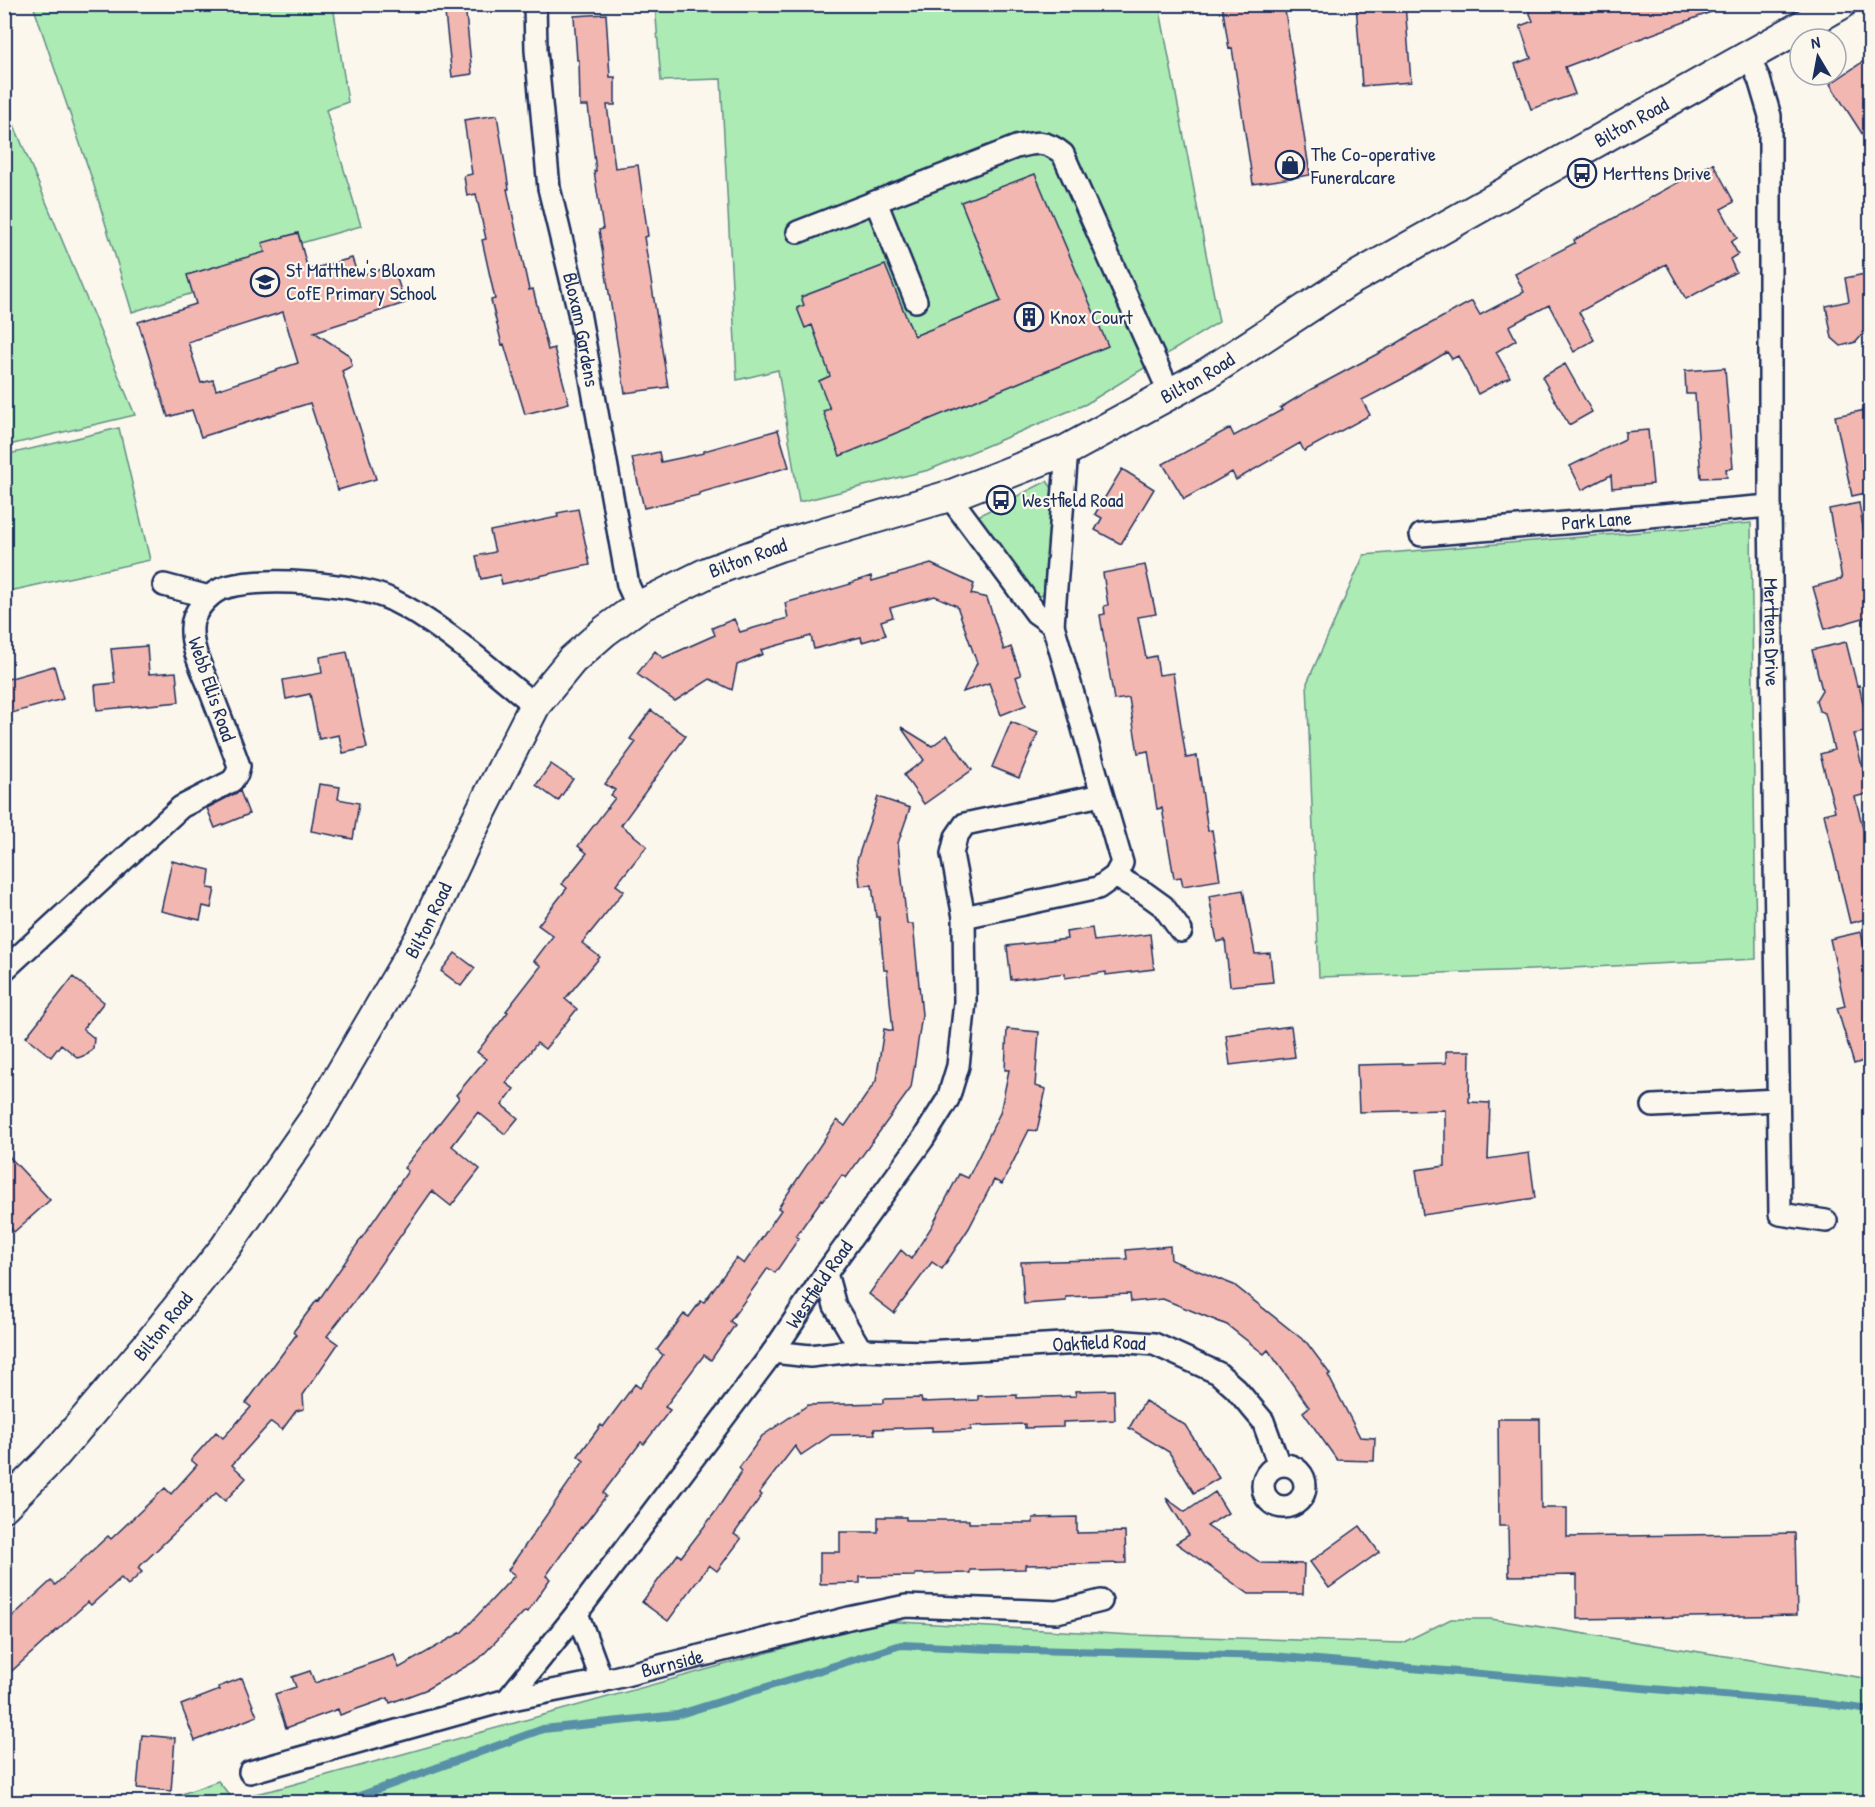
<svg xmlns="http://www.w3.org/2000/svg" width="1875" height="1807" font-family="'Patrick Hand',sans-serif">
  <style>
    .green { fill: #acebb3; stroke: #648d88; stroke-width: 1.5 }
    .lines { fill: none; stroke-linecap: round; stroke-linejoin: round }
    .stream { stroke: #5891a7; stroke-width: 8 }
    .building { fill: #f3b7b1; stroke: #1b2f5e; stroke-width: 1.5; fill-rule: evenodd }
    .minor-casing { stroke: #1b2f5e; stroke-width: 26 }
    .secondary-casing { stroke: #1b2f5e; stroke-width: 34 }
    .minor { stroke: #fbf7ec; stroke-width: 21 }
    .secondary { stroke: #fbf7ec; stroke-width: 30 }
    .labels { text-anchor: middle; stroke-width: 4.5; stroke-linejoin: round; paint-order: stroke }
    .street-label { font-size: 20px; fill: #1b2f5e; stroke: #fbf7ec }
    .poi-label { font-size: 20px; fill: #1b2f5e; stroke: #fbf7ec; text-anchor: start }
  </style>
  <rect width="100%" height="100%" fill="#fbf7ec"/>
  <filter id="ink" filterUnits="userSpaceOnUse"><feTurbulence type="fractalNoise" baseFrequency=".0167" numOctaves="2"/><feDisplacementMap in="SourceGraphic" scale="12" xChannelSelector="R" yChannelSelector="G"/><feConvolveMatrix kernelMatrix="1 2 1 2 8 2 1 2 1" color-interpolation-filters="sRGB"/></filter>
  <g filter="url(#ink)">
    <path class="green" d="M 33,5 L 333,5 L 348,102 L 326,110 L 361,226 L 301,243 L 298,233 L 263,243 L 266,255 L 243,258 L 188,275 L 193,293 L 132,312 L 92,179 Z
      M 655,5 L 1159,5 L 1219,322 L 1086,404 L 929,470 L 799,502 L 778,370 L 737,380 L 721,79 L 661,81 Z
      M 4,101 L 135,415 L 5,446 L 4,446 Z
      M 119,428 L 150,560 L 5,592 L 5,455 Z
      M 1047,481 L 1054,491 L 1048,594 L 1039,596 L 1021,584 L 970,520 Z
      M 1751,523 L 1756,959 L 1531,970 L 1319,977 L 1307,683 L 1364,555 Z
      M 1451,1619 L 1491,1619 L 1870,1679 L 1870,1802 L 160,1802 L 218,1781 L 233,1799 L 273,1790 L 882,1621 L 1132,1635 L 1402,1643 Z"/>
    <g class="lines">
      <path class="stream" d="M 343,1802 L 543,1729 L 677,1715 L 901,1645 L 992,1649 L 1272,1656 L 1827,1704 L 1870,1710"/>
    </g>
    <path class="building" d="M 444,4 L 465,4 L 472,74 L 452,77 Z
      M 1222,4 L 1284,4 L 1310,175 L 1253,184 L 1232,48 L 1229,49 Z
      M 1356,4 L 1405,4 L 1411,82 L 1362,86 Z
      M 1526,4 L 1727,4 L 1727,6 L 1565,67 L 1575,94 L 1531,109 L 1515,64 L 1531,58 L 1520,26 L 1533,21 Z
      M 606,14 L 610,77 L 615,77 L 615,105 L 607,105 L 615,168 L 638,165 L 648,236 L 644,237 L 668,387 L 625,393 L 599,230 L 603,229 L 594,171 L 596,171 L 588,106 L 580,106 L 579,60 L 577,60 L 574,16 Z
      M 1870,57 L 1870,146 L 1830,84 Z
      M 497,115 L 509,189 L 507,189 L 529,290 L 533,289 L 548,350 L 554,348 L 569,403 L 525,414 L 504,344 L 502,345 L 491,300 L 495,299 L 482,240 L 486,239 L 476,194 L 467,196 L 464,176 L 472,174 L 464,120 Z
      M 1713,163 L 1734,202 L 1721,209 L 1737,238 L 1731,242 L 1738,254 L 1730,259 L 1736,272 L 1686,299 L 1666,264 L 1579,312 L 1594,340 L 1574,352 L 1549,305 L 1509,326 L 1516,340 L 1496,352 L 1510,377 L 1478,394 L 1458,356 L 1452,359 L 1447,352 L 1406,377 L 1362,400 L 1370,415 L 1304,451 L 1300,443 L 1236,480 L 1232,472 L 1184,499 L 1163,464 L 1230,428 L 1234,436 L 1282,410 L 1280,408 L 1308,391 L 1396,344 L 1417,331 L 1472,301 L 1480,315 L 1524,292 L 1515,274 L 1575,243 L 1574,240 Z
      M 1035,174 L 1108,346 L 840,456 L 823,411 L 830,409 L 819,381 L 830,376 L 812,325 L 805,328 L 797,308 L 804,305 L 801,297 L 885,265 L 914,336 L 1001,301 L 961,202 Z
      M 298,233 L 308,270 L 352,258 L 358,276 L 393,266 L 405,303 L 314,332 L 349,355 L 352,366 L 342,371 L 376,479 L 338,490 L 310,403 L 201,437 L 192,410 L 168,417 L 138,322 L 196,304 L 187,275 L 265,252 L 262,243 ZM 283,312 L 298,363 L 216,390 L 213,380 L 201,383 L 188,342 Z
      M 1870,273 L 1870,326 L 1856,342 L 1841,346 L 1832,338 L 1826,306 L 1849,301 L 1845,278 Z
      M 1565,364 L 1592,412 L 1569,425 L 1542,377 Z
      M 1725,368 L 1733,468 L 1726,469 L 1727,477 L 1701,478 L 1695,394 L 1686,394 L 1685,371 Z
      M 1866,410 L 1870,431 L 1870,492 L 1852,496 L 1835,416 Z
      M 778,430 L 789,467 L 699,493 L 699,495 L 644,508 L 632,458 L 659,452 L 661,462 L 704,453 L 704,451 Z
      M 1648,430 L 1653,484 L 1612,488 L 1611,475 L 1582,490 L 1570,466 L 1625,439 L 1625,432 Z
      M 1122,469 L 1154,489 L 1121,544 L 1095,530 L 1102,518 L 1095,514 Z
      M 1859,503 L 1870,569 L 1870,616 L 1825,629 L 1813,587 L 1842,579 L 1829,509 Z
      M 578,509 L 590,565 L 502,584 L 500,575 L 481,579 L 476,556 L 495,552 L 490,531 L 558,517 L 557,513 Z
      M 931,564 L 974,584 L 971,594 L 987,598 L 1004,650 L 1011,647 L 1021,675 L 1016,677 L 1026,705 L 1001,715 L 989,683 L 963,692 L 977,663 L 957,606 L 935,596 L 890,608 L 893,617 L 881,621 L 886,635 L 862,642 L 861,637 L 814,649 L 811,636 L 761,650 L 763,654 L 737,665 L 732,690 L 710,679 L 675,701 L 637,674 L 655,651 L 663,658 L 715,635 L 712,628 L 734,619 L 740,632 L 788,618 L 785,603 L 851,584 L 850,583 L 871,576 L 872,581 Z
      M 1145,565 L 1156,614 L 1138,617 L 1146,658 L 1156,656 L 1159,675 L 1173,673 L 1186,758 L 1197,756 L 1208,831 L 1212,830 L 1220,880 L 1183,886 L 1181,877 L 1174,878 L 1162,808 L 1157,809 L 1148,751 L 1138,753 L 1129,698 L 1114,700 L 1100,615 L 1105,614 L 1104,606 L 1108,605 L 1103,573 Z
      M 1846,642 L 1857,686 L 1859,685 L 1869,731 L 1854,734 L 1869,793 L 1855,797 L 1870,855 L 1870,918 L 1850,923 L 1824,814 L 1835,811 L 1820,754 L 1834,750 L 1825,713 L 1819,711 L 1816,700 L 1822,690 L 1812,650 Z
      M 147,646 L 149,674 L 176,672 L 179,702 L 97,710 L 95,685 L 115,683 L 111,649 Z
      M 347,652 L 367,748 L 343,753 L 339,735 L 319,739 L 310,694 L 286,699 L 283,680 L 322,673 L 320,657 Z
      M 54,666 L 63,699 L 4,715 L 4,680 Z
      M 651,710 L 686,736 L 621,825 L 647,846 L 616,885 L 624,891 L 582,943 L 600,957 L 565,999 L 577,1009 L 545,1049 L 537,1043 L 506,1083 L 514,1089 L 502,1105 L 518,1118 L 505,1134 L 478,1112 L 452,1146 L 480,1169 L 451,1206 L 432,1191 L 356,1299 L 327,1336 L 338,1344 L 303,1395 L 304,1409 L 296,1411 L 282,1430 L 271,1422 L 232,1465 L 246,1478 L 225,1501 L 216,1493 L 138,1568 L 142,1572 L 128,1585 L 121,1578 L 91,1605 L 88,1602 L 4,1678 L 4,1624 L 51,1581 L 55,1585 L 108,1536 L 111,1539 L 165,1488 L 171,1494 L 197,1465 L 191,1460 L 216,1432 L 223,1438 L 251,1407 L 246,1403 L 296,1335 L 293,1332 L 317,1300 L 318,1301 L 408,1171 L 404,1168 L 459,1098 L 456,1095 L 486,1059 L 477,1052 L 508,1012 L 506,1011 L 541,966 L 534,961 L 553,936 L 538,925 L 567,888 L 562,884 L 587,853 L 578,846 L 615,798 L 611,795 L 615,790 L 605,784 L 636,742 L 630,739 Z
      M 1011,722 L 1038,733 L 1019,778 L 992,767 Z
      M 901,727 L 932,746 L 947,735 L 972,770 L 924,804 L 904,775 L 924,760 Z
      M 551,764 L 573,779 L 558,801 L 536,785 Z
      M 319,784 L 340,787 L 338,799 L 359,803 L 353,839 L 311,831 Z
      M 240,791 L 249,814 L 215,828 L 207,808 Z
      M 878,797 L 910,808 L 898,843 L 907,924 L 913,924 L 922,1015 L 911,1088 L 846,1178 L 842,1175 L 824,1200 L 822,1199 L 796,1236 L 799,1238 L 775,1273 L 768,1268 L 730,1321 L 735,1325 L 711,1360 L 704,1355 L 665,1407 L 670,1410 L 644,1444 L 641,1442 L 603,1493 L 606,1496 L 582,1528 L 581,1527 L 546,1576 L 550,1579 L 527,1612 L 525,1611 L 479,1659 L 425,1690 L 390,1703 L 388,1698 L 340,1715 L 338,1709 L 286,1728 L 275,1694 L 296,1687 L 292,1677 L 310,1671 L 315,1683 L 394,1655 L 399,1668 L 462,1632 L 515,1575 L 508,1570 L 584,1461 L 578,1456 L 601,1425 L 603,1427 L 635,1384 L 640,1388 L 663,1355 L 657,1350 L 684,1314 L 689,1317 L 701,1301 L 704,1302 L 736,1258 L 744,1264 L 781,1210 L 778,1208 L 837,1120 L 845,1126 L 876,1081 L 884,1029 L 893,1031 L 887,970 L 884,970 L 879,917 L 876,917 L 872,885 L 860,886 L 857,860 Z
      M 172,861 L 210,870 L 208,888 L 215,889 L 211,908 L 203,906 L 200,920 L 161,911 Z
      M 1243,890 L 1255,954 L 1270,953 L 1273,982 L 1230,986 L 1225,940 L 1217,942 L 1209,896 Z
      M 1092,928 L 1094,941 L 1150,934 L 1154,969 L 1106,975 L 1106,972 L 1065,978 L 1065,973 L 1011,980 L 1007,946 L 1067,939 L 1066,932 Z
      M 1861,932 L 1870,973 L 1870,1059 L 1854,1064 L 1837,1008 L 1845,1006 L 1830,939 Z
      M 455,953 L 475,968 L 461,986 L 441,971 Z
      M 73,977 L 104,1002 L 83,1029 L 94,1038 L 93,1048 L 88,1054 L 78,1058 L 61,1044 L 51,1057 L 26,1037 Z
      M 1291,1026 L 1295,1057 L 1230,1065 L 1226,1035 Z
      M 1007,1029 L 1039,1032 L 1035,1086 L 1046,1089 L 1037,1131 L 1029,1130 L 1002,1184 L 994,1180 L 969,1228 L 942,1269 L 932,1262 L 894,1313 L 869,1294 L 901,1250 L 911,1259 L 932,1226 L 959,1174 L 968,1178 L 1000,1113 L 1009,1070 L 1005,1070 Z
      M 1446,1051 L 1470,1051 L 1469,1102 L 1490,1103 L 1488,1159 L 1529,1153 L 1535,1198 L 1423,1215 L 1416,1170 L 1445,1166 L 1445,1110 L 1359,1112 L 1357,1065 L 1446,1063 Z
      M 4,1151 L 50,1200 L 14,1232 L 5,1222 Z
      M 1170,1246 L 1171,1260 L 1234,1285 L 1307,1343 L 1330,1374 L 1328,1375 L 1360,1437 L 1375,1438 L 1374,1461 L 1337,1460 L 1303,1412 L 1309,1407 L 1268,1350 L 1264,1354 L 1227,1325 L 1163,1299 L 1131,1302 L 1130,1294 L 1066,1297 L 1066,1301 L 1024,1304 L 1021,1262 L 1127,1259 L 1126,1250 Z
      M 1114,1390 L 1115,1420 L 1063,1422 L 1063,1427 L 1025,1428 L 1025,1424 L 971,1426 L 971,1430 L 932,1431 L 932,1427 L 874,1429 L 875,1434 L 831,1435 L 801,1455 L 795,1446 L 759,1493 L 762,1495 L 734,1534 L 741,1539 L 717,1571 L 709,1565 L 668,1621 L 642,1602 L 678,1554 L 681,1557 L 716,1511 L 742,1471 L 739,1468 L 762,1436 L 808,1405 L 883,1403 L 883,1399 L 921,1398 L 922,1402 L 978,1400 L 978,1396 L 1017,1395 L 1017,1398 L 1076,1396 L 1075,1391 Z
      M 1145,1401 L 1185,1425 L 1219,1478 L 1194,1493 L 1169,1452 L 1129,1428 Z
      M 1498,1419 L 1540,1419 L 1541,1508 L 1567,1508 L 1567,1537 L 1795,1533 L 1797,1615 L 1577,1619 L 1577,1575 L 1509,1576 L 1508,1526 L 1499,1526 Z
      M 1215,1492 L 1228,1513 L 1207,1526 L 1261,1563 L 1304,1564 L 1303,1594 L 1249,1594 L 1176,1543 L 1189,1535 L 1166,1498 L 1185,1512 Z
      M 878,1517 L 906,1517 L 906,1520 L 969,1520 L 969,1523 L 1033,1523 L 1033,1518 L 1077,1517 L 1077,1533 L 1125,1532 L 1126,1563 L 1025,1565 L 1025,1569 L 970,1570 L 970,1573 L 915,1574 L 915,1576 L 860,1577 L 860,1583 L 820,1584 L 820,1552 L 840,1552 L 840,1532 L 878,1532 Z
      M 1360,1526 L 1379,1552 L 1329,1588 L 1310,1562 Z
      M 242,1678 L 257,1716 L 195,1741 L 181,1705 L 220,1690 L 218,1687 Z
      M 142,1735 L 175,1738 L 171,1791 L 137,1788 Z"/>
    <g class="lines">
      <g class="minor-casing">
        <g id="minor">
          <path id="s1" d="M 535,4 L 536,50 L 549,188 L 579,312 L 628,585 L 638,607"/>
          <path id="s2" d="M 1749,58 L 1759,79 L 1770,116 L 1770,506 L 1780,1214 L 1826,1221"/>
          <path d="M 876,202 L 916,301"/>
          <path d="M 798,232 L 1016,147 C 1037,142 1046,140 1063,154 L 1170,394"/>
          <path d="M 949,496 L 1036,613 L 1053,625"/>
          <path id="s3" d="M 1421,535 L 1770,506"/>
          <path d="M 164,585 L 209,597"/>
          <path d="M 1115,876 L 1145,893 L 1163,906 L 1181,931"/>
          <path d="M 964,917 L 1098,888 L 1115,876 L 1122,863 L 1053,625 L 1067,450"/>
          <path d="M 4,970 L 181,807 L 232,781 L 237,774 L 239,766 C 229,738 218,711 208,684 C 201,667 191,647 192,628 C 192,612 208,595 221,589 C 254,575 359,583 392,600 C 445,626 489,669 535,705"/>
          <path d="M 1653,1106 L 1778,1100"/>
          <path d="M 826,1273 L 835,1306 L 861,1350"/>
          <path id="s4" d="M 773,1352 L 810,1356 L 861,1350 L 925,1352 L 1114,1341 L 1154,1344 L 1218,1373 L 1236,1389 L 1263,1421 L 1279,1465"/>
          <circle cx="1284" cy="1486" r="21"/>
          <path d="M 577,1613 L 602,1681"/>
          <path id="s5" d="M 507,1700 L 577,1613 L 773,1352 L 826,1273 L 923,1139 L 948,1099 L 958,1066 L 965,1002 L 964,917 L 952,854 L 956,837 L 965,824 L 1101,795"/>
          <path id="s6" d="M 250,1772 L 507,1700 L 602,1681 L 849,1618 L 906,1606 L 1057,1612 L 1101,1601"/>
        </g>
      </g>
      <g class="secondary-casing">
        <g id="secondary">
          <path id="s7" d="M 4,1506 L 53,1457 L 148,1345 L 225,1248 L 314,1120 L 421,937 L 467,839 L 535,705 L 572,660 L 605,631 L 638,607 L 709,572 L 779,546 L 949,496 L 1067,450 L 1208,373 L 1347,282 L 1841,4"/>
        </g>
      </g>
      <use href="#minor" class="minor"/>
      <use href="#secondary" class="secondary"/>
    </g>
  </g>
  <defs>
    <g id="shop-ring" transform="scale(1.5)"><circle r="9.5" fill="#fbf7ec" stroke="#1b2f5e" stroke-width="1.5"/><path d="M-5-2.5h2.3a2.7 3.5 0 0 1 5.4 0H5L5.5 6h-11ZM-1.5-2.5h3a1.5 2.3 0 0 0-3 0Z" fill="#1b2f5e"/></g>
    <g id="bus-ring" transform="scale(1.5)"><circle r="9.5" fill="#fbf7ec" stroke="#1b2f5e" stroke-width="1.5"/><path d="M-5-6H5V4H4V6H2V4H-2V6H-4V4H-5ZM-3.5-4V0h7V-4ZM-3.5 1.2v1.5H-2V1.2ZM2 1.2v1.5H3.5V1.2Z" fill="#1b2f5e"/></g>
    <g id="school-ring" transform="scale(1.5)"><circle r="9.5" fill="#fbf7ec" stroke="#1b2f5e" stroke-width="1.5"/><path d="M0-5L7-2L0 1L-7-2ZM-4 1L0 2.5L4 1V4Q0 6-4 4Z" fill="#1b2f5e"/></g>
    <g id="building-ring" transform="scale(1.5)"><circle r="9.5" fill="#fbf7ec" stroke="#1b2f5e" stroke-width="1.5"/><path d="M-4-6H4V6H1V3H-1V6H-4ZM-2.5-4.3h1.7v1.8h-1.7ZM.8-4.3h1.7v1.8H.8ZM-2.5-1h1.7V.8h-1.7ZM.8-1h1.7V.8H.8Z" fill="#1b2f5e"/></g>
  </defs>
  <g fill-rule="evenodd">
    <use href="#shop-ring" x="1290" y="165"/>
    <use href="#bus-ring" x="1582" y="173"/>
    <use href="#school-ring" x="265" y="282"/>
    <use href="#building-ring" x="1029" y="317"/>
    <use href="#bus-ring" x="1001" y="500"/>
  </g>
  <g class="labels">
    <g class="street-label">
      <text dy="7" stroke="none"><textPath href="#s7" startOffset="2220">Bilton Road</textPath></text>
      <text dy="7" stroke="none"><textPath href="#s1" startOffset="330">Bloxam Gardens</textPath></text>
      <text dy="7" stroke="none"><textPath href="#s7" startOffset="1716">Bilton Road</textPath></text>
      <text dy="7" stroke="none"><textPath href="#s3" startOffset="176">Park Lane</textPath></text>
      <text dy="7" stroke="none"><textPath href="#s7" startOffset="1230">Bilton Road</textPath></text>
      <text dy="7" stroke="none"><textPath href="#s2" startOffset="578">Merttens Drive</textPath></text>
      <text transform="translate(212 689) rotate(71)" y="7">Webb Ellis Road</text>
      <text dy="7" stroke="none"><textPath href="#s7" startOffset="726">Bilton Road</textPath></text>
      <text dy="7" stroke="none"><textPath href="#s5" startOffset="520">Westfield Road</textPath></text>
      <text dy="7" stroke="none"><textPath href="#s7" startOffset="240">Bilton Road</textPath></text>
      <text dy="7" stroke="none"><textPath href="#s4" startOffset="327">Oakfield Road</textPath></text>
      <text dy="7" stroke="none"><textPath href="#s6" startOffset="436">Burnside</textPath></text>
    </g>
    <g class="poi-label">
      <text x="1311" y="161">The Co-operative<tspan x="1311" dy="23">Funeralcare</tspan></text>
      <text x="1603" y="180">Merttens Drive</text>
      <text x="286" y="277">St Matthew's Bloxam<tspan x="286" dy="23">CofE Primary School</tspan></text>
      <text x="1050" y="324">Knox Court</text>
      <text x="1022" y="507">Westfield Road</text>
    </g>
  </g>
  <rect width="1875" height="1807" fill="none" stroke="#fbf7ec" stroke-width="24"/>
  <rect x="12" y="12" width="1851" height="1783" fill="none" stroke="#1b2f5e" stroke-width="2" filter="url(#ink)"/>
  <g transform="translate(1818 57) rotate(350)"><circle r="28" fill="#fbf7ec" stroke="#a1a7b3" stroke-width="1.5"/>
  <path d="M0-4.5L10 22L0 15L-10 22Z" fill="#1b2f5e"/>
  <text y="-9" font-size="16" font-weight="bold" text-anchor="middle" fill="#1b2f5e">N</text>
  </g>
</svg>
